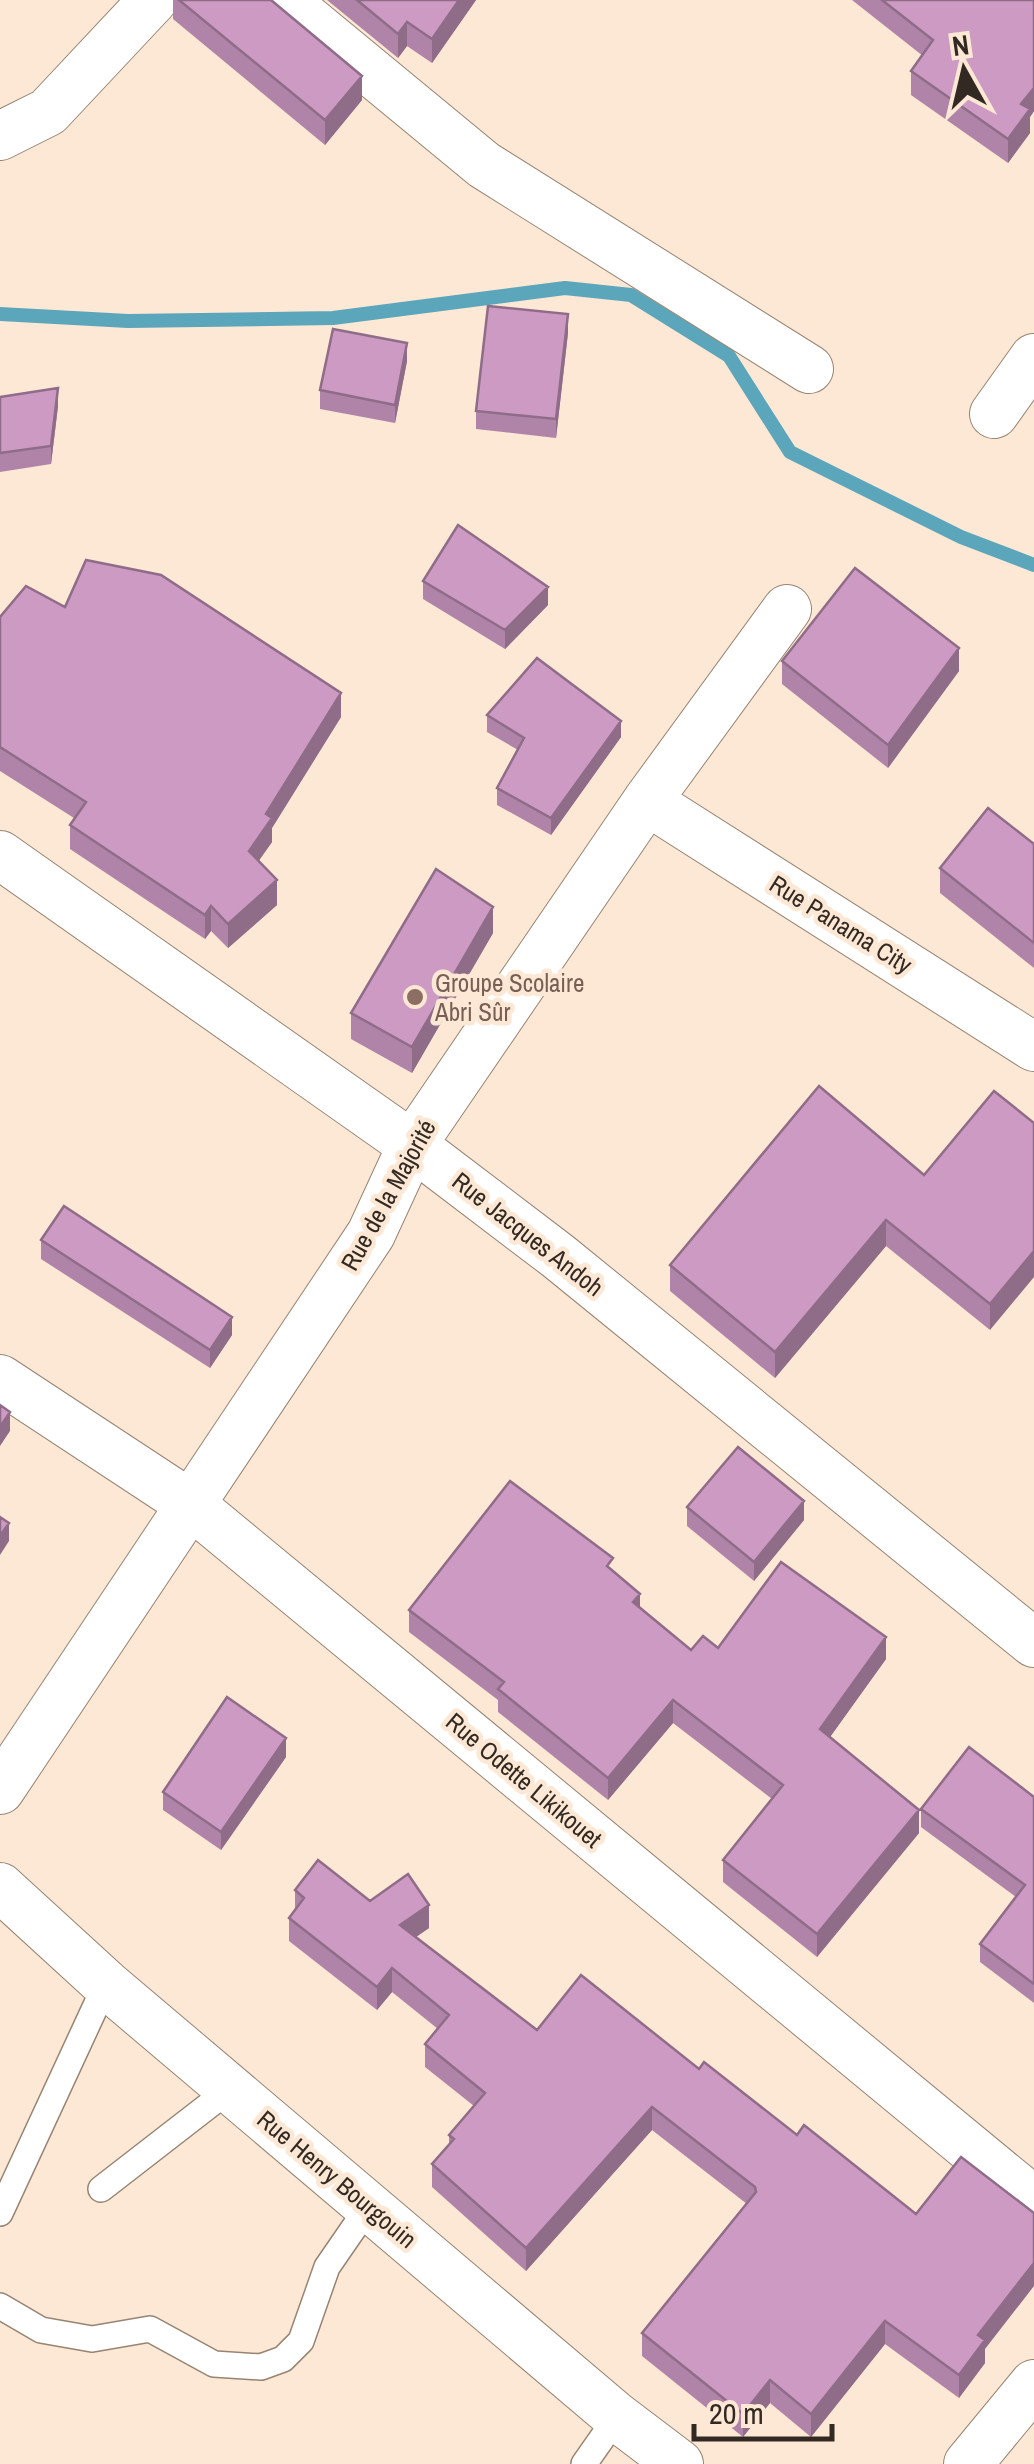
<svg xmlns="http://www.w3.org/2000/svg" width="1034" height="2464" font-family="'Archivo Narrow',sans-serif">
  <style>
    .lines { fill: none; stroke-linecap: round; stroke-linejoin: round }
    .stream { stroke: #5ca6bb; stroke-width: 14 }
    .service-casing { stroke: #978472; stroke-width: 28 }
    .minor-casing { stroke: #978472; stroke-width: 50 }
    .service { stroke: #fff; stroke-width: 25 }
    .minor { stroke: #fff; stroke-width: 48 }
    .wall { fill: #af84a8 }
    .shaded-wall { fill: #8f6c88 }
    .building { fill: #cc9ac3; stroke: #8f6c88; stroke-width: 2.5 }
    .education-dot { fill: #8d6e63; stroke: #fde8d5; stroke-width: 4 }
    .labels { text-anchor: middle; stroke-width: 9; stroke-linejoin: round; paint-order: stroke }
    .street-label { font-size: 25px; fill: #322a22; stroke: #fde8d5 }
    .education-label { font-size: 25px; fill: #785e54; stroke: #fde8d5; text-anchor: start }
  </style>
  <rect width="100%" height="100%" fill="#fde8d5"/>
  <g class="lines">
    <path class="stream" d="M 0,314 L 128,321 L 333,318 L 565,288 L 631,295 L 729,356 L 790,452 L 961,537 L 1034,565"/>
    <g class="service-casing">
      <path id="service" d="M 101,2189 L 230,2089
        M 0,2213 L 106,1984
        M 0,2306 L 41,2330 L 92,2339 L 150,2329 L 214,2364 L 261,2367 L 283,2359 L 301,2341 L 327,2267 L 369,2206
        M 584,2464 L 617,2417"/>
    </g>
    <g class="minor-casing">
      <path id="minor" d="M 284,0 L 484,165 L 809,369
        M 0,136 L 48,112 L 153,0
        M 994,414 L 1034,358
        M 647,801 L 1034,1047
        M 0,855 L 412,1145 L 558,1256 L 1034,1643
        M 0,1379 L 190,1504 L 1034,2201
        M 0,1790 L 371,1234 L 412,1145 L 647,801 L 787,609
        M 0,1887 L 106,1984 L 617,2417 L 679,2464
        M 968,2464 L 1034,2384"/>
    </g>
    <use href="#service" class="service"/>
    <use href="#minor" class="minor"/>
  </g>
  <path class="wall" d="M 173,0 L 271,0 L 362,100 L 325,145 L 173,19 Z
    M 327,0 L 476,0 L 432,63 L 407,46 L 398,58 Z
    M 852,0 L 1034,0 L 1034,111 L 1030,117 L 1030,133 L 1008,163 L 911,95 L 911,71 L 923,56 Z
    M 568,333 L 556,438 L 476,429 L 476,411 Z
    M 407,361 L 395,423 L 320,409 L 320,390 Z
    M 0,397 L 58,406 L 51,464 L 0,472 Z
    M 423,581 L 548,605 L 505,649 L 423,599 Z
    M 65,607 L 341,717 L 272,828 L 272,842 L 258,861 L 277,905 L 228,948 L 211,931 L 205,939 L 70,849 L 70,825 L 74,818 L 0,771 L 0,617 Z
    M 782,661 L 959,671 L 888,768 L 782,684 Z
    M 487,715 L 621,737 L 551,835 L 497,805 L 497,788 L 518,750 L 487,732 Z
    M 1034,844 L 1034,968 L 940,893 L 940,868 Z
    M 493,933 L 412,1073 L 351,1039 L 351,1013 Z
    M 994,1091 L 990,1330 L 886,1246 L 775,1378 L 670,1291 L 670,1265 L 924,1175 Z
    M 41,1240 L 232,1335 L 210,1368 L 41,1259 Z
    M 687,1507 L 804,1520 L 754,1581 L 687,1526 Z
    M 613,1571 L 640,1608 L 691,1650 L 718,1648 L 886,1659 L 830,1737 L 919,1833 L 817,1957 L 723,1882 L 723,1860 L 772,1799 L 673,1723 L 608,1800 L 498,1712 L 498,1700 L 409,1632 L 409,1610 Z
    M 286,1757 L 221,1850 L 163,1810 L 163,1792 Z
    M 1034,1797 L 1034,2003 L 980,1962 L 980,1944 L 1016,1897 L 921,1827 L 921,1809 Z
    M 295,1890 L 370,1901 L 429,1928 L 416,1937 L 537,2030 L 581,1975 L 985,2349 L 985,2363 L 959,2398 L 885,2344 L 811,2437 L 770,2403 L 743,2437 L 642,2356 L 642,2333 L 747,2204 L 652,2130 L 526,2271 L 432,2187 L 432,2164 L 449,2145 L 449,2135 L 474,2106 L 425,2067 L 425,2044 L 438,2029 L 392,1992 L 377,2010 L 289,1941 L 289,1918 L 295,1910 Z"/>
  <path class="shaded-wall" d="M 459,0 L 476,0 L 432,63 L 432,39 Z
    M 407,22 L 407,46 L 398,58 L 398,34 Z
    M 362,76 L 362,100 L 325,145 L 325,120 Z
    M 1034,88 L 1034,111 L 1030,117 L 1030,133 L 1008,163 L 1008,139 L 1021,104 Z
    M 568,314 L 568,333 L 556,438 L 556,419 Z
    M 407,343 L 407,361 L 395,423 L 395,405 Z
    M 58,388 L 58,406 L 51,464 L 51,446 Z
    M 548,587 L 548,605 L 505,649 L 505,630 Z
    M 959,648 L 959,671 L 888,768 L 888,745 Z
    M 341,693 L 341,717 L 272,828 L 272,842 L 249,875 L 249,851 L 266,814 Z
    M 621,721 L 621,737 L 551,835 L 551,818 Z
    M 277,880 L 277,905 L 228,948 L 228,924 Z
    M 211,906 L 211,931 L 205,939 L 205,915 Z
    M 493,907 L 493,933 L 412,1073 L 412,1047 Z
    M 886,1220 L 886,1246 L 775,1378 L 775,1352 Z
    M 1034,1251 L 1034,1277 L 990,1330 L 990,1304 Z
    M 232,1317 L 232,1335 L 210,1368 L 210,1350 Z
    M 10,1412 L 10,1431 L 0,1446 L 0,1427 Z
    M 804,1501 L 804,1520 L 754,1581 L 754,1562 Z
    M 9,1523 L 9,1541 L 0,1555 L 0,1536 Z
    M 640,1594 L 640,1617 L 633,1602 Z
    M 886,1637 L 886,1659 L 820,1751 L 820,1729 Z
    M 673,1700 L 673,1723 L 608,1800 L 608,1778 Z
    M 286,1738 L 286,1757 L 221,1850 L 221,1832 Z
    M 919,1810 L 919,1833 L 817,1957 L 817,1934 Z
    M 429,1905 L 429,1928 L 400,1948 L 400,1925 Z
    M 392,1968 L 392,1992 L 377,2010 L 377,1987 Z
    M 652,2107 L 652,2130 L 526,2271 L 526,2248 Z
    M 1034,2263 L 1034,2286 L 985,2349 L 985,2363 L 959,2398 L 959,2375 L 978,2335 Z
    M 885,2321 L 885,2344 L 811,2437 L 811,2414 Z
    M 770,2380 L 770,2403 L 743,2437 L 743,2414 Z"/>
  <path class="building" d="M 179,0 L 271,0 L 362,76 L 325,120 Z
    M 357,0 L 459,0 L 432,39 L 407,22 L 398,34 Z
    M 882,0 L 1034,0 L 1034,88 L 1021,104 L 1030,109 L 1008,139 L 911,71 L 933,40 Z
    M 488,306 L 568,314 L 556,419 L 476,411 Z
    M 333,329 L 407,343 L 395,405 L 320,390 Z
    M 58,388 L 51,446 L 0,453 L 0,397 Z
    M 458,525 L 548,587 L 505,630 L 423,581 Z
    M 86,560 L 161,575 L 341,693 L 266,814 L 272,818 L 249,851 L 277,880 L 228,924 L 211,906 L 205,915 L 70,825 L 86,802 L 0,747 L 0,617 L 26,586 L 65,607 Z
    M 855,568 L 959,648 L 888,745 L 782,661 Z
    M 537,658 L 621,721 L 551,818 L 497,788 L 524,738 L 487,715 Z
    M 988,808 L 1034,844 L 1034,943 L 940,868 Z
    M 436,869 L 493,907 L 412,1047 L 351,1013 Z
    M 819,1086 L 924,1175 L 994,1091 L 1034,1123 L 1034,1251 L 990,1304 L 886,1220 L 775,1352 L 670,1265 Z
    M 64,1206 L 232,1317 L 210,1350 L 41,1240 Z
    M 0,1405 L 10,1412 L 0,1427 Z
    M 738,1447 L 804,1501 L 754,1562 L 687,1507 Z
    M 510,1481 L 613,1558 L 607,1566 L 640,1594 L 633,1602 L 691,1650 L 703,1636 L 718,1648 L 781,1562 L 886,1637 L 820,1729 L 919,1810 L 817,1934 L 723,1860 L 783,1785 L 673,1700 L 608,1778 L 498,1689 L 504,1682 L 409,1610 Z
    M 0,1517 L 9,1523 L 0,1536 Z
    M 227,1697 L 286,1738 L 221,1832 L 163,1792 Z
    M 969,1747 L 1034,1797 L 1034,1984 L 980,1944 L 1025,1885 L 921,1809 Z
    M 318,1860 L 370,1901 L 408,1874 L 429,1905 L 400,1925 L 537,2030 L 581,1975 L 699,2069 L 704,2062 L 797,2135 L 804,2125 L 916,2214 L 961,2157 L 1034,2213 L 1034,2263 L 978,2335 L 985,2340 L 959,2375 L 885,2321 L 811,2414 L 770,2380 L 743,2414 L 642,2333 L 756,2192 L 755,2187 L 652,2107 L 526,2248 L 432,2164 L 454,2139 L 449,2135 L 485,2093 L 425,2044 L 449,2015 L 392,1968 L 377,1987 L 289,1918 L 304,1898 L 295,1890 Z"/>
  <circle class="education-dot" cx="415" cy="997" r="10"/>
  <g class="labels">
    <g class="street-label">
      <text transform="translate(841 924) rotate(32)" y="9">Rue Panama City</text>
      <text transform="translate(388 1195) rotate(-61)" y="9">Rue de la Majorité</text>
      <text transform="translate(528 1234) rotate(38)" y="9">Rue Jacques Andoh</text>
      <text transform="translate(524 1780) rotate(40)" y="9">Rue Odette Likikouet</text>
      <text transform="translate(337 2179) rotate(40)" y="9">Rue Henry Bourgouin</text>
    </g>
    <g class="education-label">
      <text x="435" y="992">Groupe Scolaire<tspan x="435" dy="29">Abri Sûr</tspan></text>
    </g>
  </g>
  <g transform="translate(964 70) rotate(352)" stroke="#fde8d5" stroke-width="8" paint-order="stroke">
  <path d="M0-8L18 38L0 25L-18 38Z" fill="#322a22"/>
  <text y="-15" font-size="28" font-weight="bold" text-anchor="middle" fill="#322a22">N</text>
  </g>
  <path d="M694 2424v15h138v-15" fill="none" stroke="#322a22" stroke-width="5"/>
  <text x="709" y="2424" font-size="30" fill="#322a22" stroke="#fde8d5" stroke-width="8" paint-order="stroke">20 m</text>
</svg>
